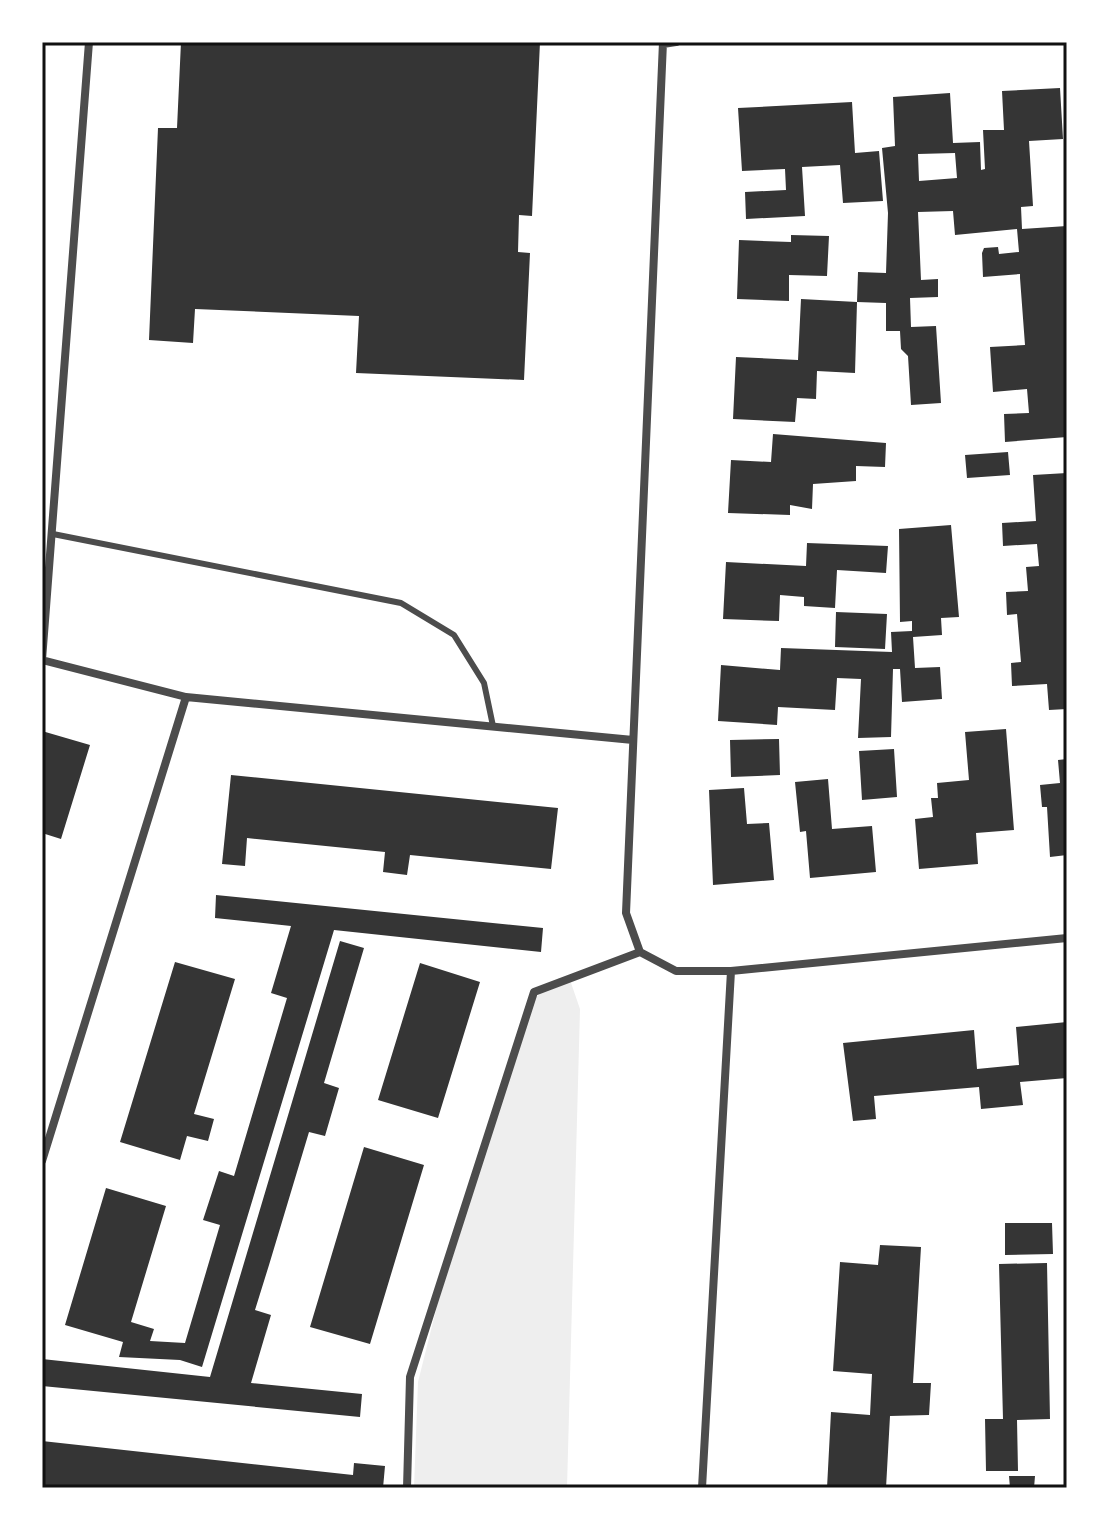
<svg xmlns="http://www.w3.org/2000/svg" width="1109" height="1530" font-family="'Varela Round',sans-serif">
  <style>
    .green { fill: #eee }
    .building { fill: #353535; fill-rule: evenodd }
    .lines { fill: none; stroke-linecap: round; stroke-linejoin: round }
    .service { stroke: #4c4c4c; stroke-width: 6 }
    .minor { stroke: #4c4c4c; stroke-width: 8 }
    .neatline { fill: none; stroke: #111; stroke-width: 3 }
  </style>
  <rect width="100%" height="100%" fill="#fff"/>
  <path class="green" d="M 559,978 L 570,980 L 580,1009 L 567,1488 L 414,1488 L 418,1382 L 437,1306 L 534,999 Z"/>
  <path class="building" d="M 181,42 L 540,42 L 532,216 L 519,215 L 518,252 L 530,253 L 524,380 L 356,373 L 359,316 L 195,309 L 193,343 L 149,340 L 158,128 L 177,128 Z
    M 1060,88 L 1063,139 L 1029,141 L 1033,206 L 1021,207 L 1022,229 L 1067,226 L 1067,437 L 1005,442 L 1004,414 L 1029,413 L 1027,389 L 993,392 L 990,347 L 1025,345 L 1020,278 L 1020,274 L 983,277 L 982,253 L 984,248 L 998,247 L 999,254 L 1019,252 L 1017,229 L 955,235 L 953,211 L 918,212 L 921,280 L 938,279 L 938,297 L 910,298 L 911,327 L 936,326 L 941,403 L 911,405 L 908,356 L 901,349 L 900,331 L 886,331 L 886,303 L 857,302 L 858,272 L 886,273 L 888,213 L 882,148 L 895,146 L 893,97 L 950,93 L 953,143 L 980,142 L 981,170 L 985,169 L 983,130 L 1004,130 L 1002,91 ZM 955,153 L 957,178 L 919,181 L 918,154 Z
    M 852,102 L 855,153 L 879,151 L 883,201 L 843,203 L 840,165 L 802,167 L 805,216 L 746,219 L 745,192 L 786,190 L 785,169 L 742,171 L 738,108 Z
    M 791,235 L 829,236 L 827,276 L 789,275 L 789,301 L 737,299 L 739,240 L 791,242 Z
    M 801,299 L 857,302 L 855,373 L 817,371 L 816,399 L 797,398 L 795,422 L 733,419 L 736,357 L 798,360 Z
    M 773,434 L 886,443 L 885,467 L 856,466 L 856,481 L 813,484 L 812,509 L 790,505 L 790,515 L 728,513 L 731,460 L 771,462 Z
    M 1008,452 L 1010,475 L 967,478 L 965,455 Z
    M 1067,473 L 1067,709 L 1049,710 L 1047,684 L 1012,686 L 1011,663 L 1021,662 L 1017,614 L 1007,615 L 1006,592 L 1028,591 L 1026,567 L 1039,566 L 1037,544 L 1003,546 L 1002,523 L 1036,521 L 1033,475 Z
    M 951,525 L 959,617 L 941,618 L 942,635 L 913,637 L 915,668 L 940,667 L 942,699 L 902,702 L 900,669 L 893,669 L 891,737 L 858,738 L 861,679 L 837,678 L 835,710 L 778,707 L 777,725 L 718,721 L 721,665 L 780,670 L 781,648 L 892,652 L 891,632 L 912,631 L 912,621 L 900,622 L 899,529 Z
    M 807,543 L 888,546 L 886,573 L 837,570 L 835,608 L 804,606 L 804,597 L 780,595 L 779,621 L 723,619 L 726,562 L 806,566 Z
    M 836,612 L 887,614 L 885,649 L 835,647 Z
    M 1006,729 L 1014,830 L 976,833 L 978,864 L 919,869 L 915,819 L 933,817 L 931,798 L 938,798 L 937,783 L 969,780 L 965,732 Z
    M 42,731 L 90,745 L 61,839 L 42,833 Z
    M 779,739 L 780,775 L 731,777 L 730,740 Z
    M 894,749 L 897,797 L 862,800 L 859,751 Z
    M 1067,759 L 1067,855 L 1050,857 L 1047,807 L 1042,807 L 1040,785 L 1060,783 L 1058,760 Z
    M 231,775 L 558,808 L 551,869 L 410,855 L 407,875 L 383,872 L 385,852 L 247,838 L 245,866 L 222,864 Z
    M 828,779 L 832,829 L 872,826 L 876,872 L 810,878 L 806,831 L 800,832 L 795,782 Z
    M 744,788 L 747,824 L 769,823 L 774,880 L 713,885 L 709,790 Z
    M 216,895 L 543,928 L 541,952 L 334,930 L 202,1367 L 180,1360 L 119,1357 L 123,1342 L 65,1325 L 106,1188 L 166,1206 L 131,1322 L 154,1329 L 150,1341 L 185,1343 L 220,1225 L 203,1220 L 219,1171 L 234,1176 L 287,998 L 271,993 L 291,926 L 215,918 Z
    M 340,941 L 364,948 L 324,1083 L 339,1088 L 325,1136 L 309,1132 L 269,1265 L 255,1310 L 271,1315 L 251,1383 L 362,1394 L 360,1417 L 42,1386 L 42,1359 L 210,1377 Z
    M 175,962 L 235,979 L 194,1114 L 214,1119 L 208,1141 L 187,1136 L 180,1160 L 120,1142 Z
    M 420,963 L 480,982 L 438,1118 L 378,1100 Z
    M 1067,1022 L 1067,1078 L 1020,1082 L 1023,1105 L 981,1109 L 979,1087 L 874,1096 L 876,1119 L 853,1121 L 843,1043 L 974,1030 L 977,1069 L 1019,1065 L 1016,1027 Z
    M 364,1147 L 424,1165 L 370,1344 L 310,1327 Z
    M 1005,1223 L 1052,1223 L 1053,1254 L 1005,1255 Z
    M 880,1245 L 921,1247 L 913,1383 L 931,1383 L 929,1415 L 890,1416 L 886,1488 L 827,1488 L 831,1412 L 870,1415 L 871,1395 L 872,1374 L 833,1371 L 840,1262 L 878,1265 Z
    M 1047,1263 L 1050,1419 L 1017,1420 L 1018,1471 L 986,1471 L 985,1419 L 1003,1419 L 999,1264 Z
    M 42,1441 L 353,1475 L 354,1463 L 385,1466 L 383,1488 L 42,1488 Z
    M 1009,1476 L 1035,1476 L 1034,1488 L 1010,1488 Z"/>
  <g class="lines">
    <path class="service" d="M 53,534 L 401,603 L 454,635 L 484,683 L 493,726"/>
    <path class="minor" d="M 663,44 L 676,42
      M 42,660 L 89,42
      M 42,660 L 186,697 L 633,740
      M 640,952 L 676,971 L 731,971 L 1067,938
      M 42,1161 L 186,697
      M 407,1488 L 410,1377 L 534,992 L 640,952 L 626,913 L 663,42
      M 702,1488 L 731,971"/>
  </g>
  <rect width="1109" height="1530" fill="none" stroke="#ffffff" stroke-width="88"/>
  <rect x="44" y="44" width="1021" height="1442" class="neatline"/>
</svg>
